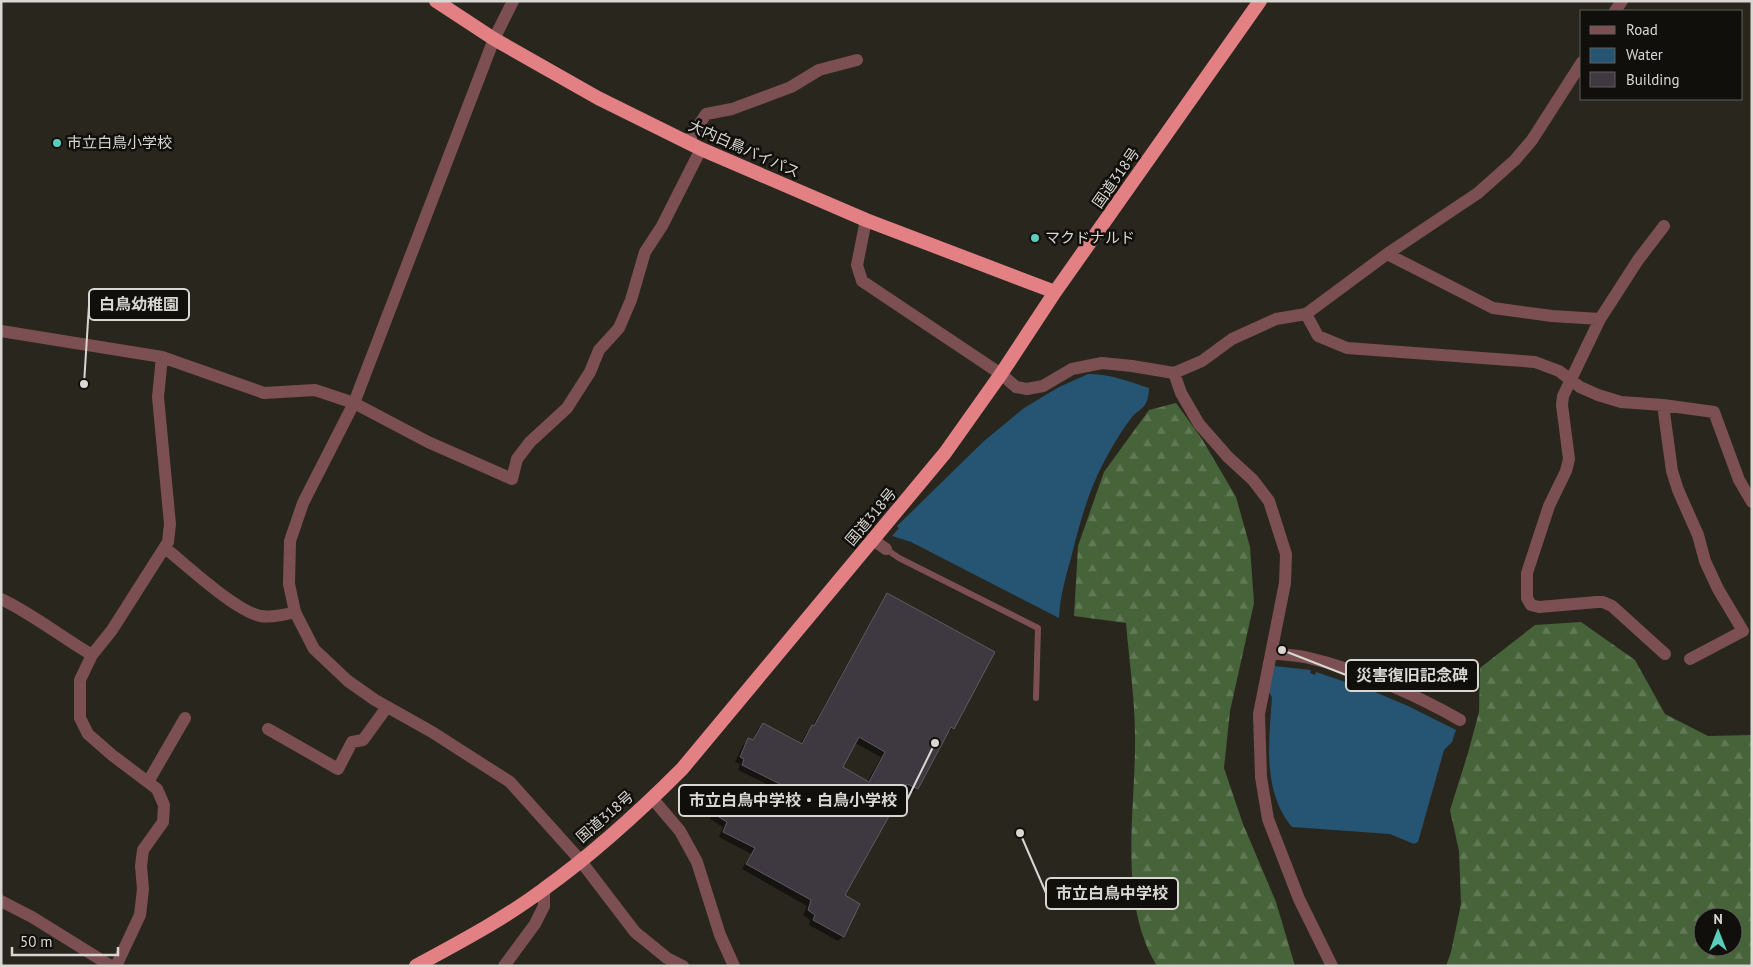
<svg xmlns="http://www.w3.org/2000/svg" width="1753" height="967" font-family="'PT Sans','Noto Sans JP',sans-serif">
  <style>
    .forest { fill: url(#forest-firs); fill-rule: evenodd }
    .water { fill: #255573 }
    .shadow { fill: #0007; fill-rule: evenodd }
    .building { fill: #3e3840; stroke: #605a62; fill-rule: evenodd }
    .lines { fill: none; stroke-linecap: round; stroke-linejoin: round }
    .service { stroke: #7c5052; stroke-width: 6 }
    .minor { stroke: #7c5052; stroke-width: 12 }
    .tertiary { stroke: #7c5052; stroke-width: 12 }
    .trunk { stroke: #e28084; stroke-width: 14 }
    .poi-dot { fill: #5bcebb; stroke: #110f0c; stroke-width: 2 }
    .labels { text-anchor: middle; stroke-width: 5; stroke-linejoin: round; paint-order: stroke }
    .poi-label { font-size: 15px; fill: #d9d7d2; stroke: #110f0c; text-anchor: start }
    .street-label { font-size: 15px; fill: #d9d7d2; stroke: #110f0c }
    .leader { fill: none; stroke: #d9d7d2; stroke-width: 2 }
    .callout-dot { fill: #d9d7d2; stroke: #110f0c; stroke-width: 2 }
    .callout { fill: #110f0c; stroke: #d9d7d2; stroke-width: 2 }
    .callout-label { font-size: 16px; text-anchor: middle; font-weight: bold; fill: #d9d7d2 }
  </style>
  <defs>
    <pattern id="forest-firs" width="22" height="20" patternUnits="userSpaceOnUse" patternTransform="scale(1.25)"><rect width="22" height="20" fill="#47633a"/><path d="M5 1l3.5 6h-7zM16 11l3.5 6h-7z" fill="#617956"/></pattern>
  </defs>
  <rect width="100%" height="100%" fill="#29261e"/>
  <path class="forest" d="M 1176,403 L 1202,439 L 1236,497 L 1250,547 L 1254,603 L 1230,711 L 1224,768 L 1243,824 L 1276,902 L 1295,966 L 1157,966 C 1117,901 1136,809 1135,737 C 1135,699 1129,660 1126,623 L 1074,616 L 1078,546 L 1104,472 L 1149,410 Z
    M 1581,622 L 1635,660 L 1665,714 L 1708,736 L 1752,735 L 1752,966 L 1446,966 L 1451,952 L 1461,904 L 1459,851 L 1450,810 L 1468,753 L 1479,712 L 1480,668 L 1535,625 ZM 1703,917 L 1733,917 L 1733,947 L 1703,947 Z"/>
  <path class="water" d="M 1088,374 C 1111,374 1127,381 1149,388 C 1149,394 1148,399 1146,403 C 1143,409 1136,412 1132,417 C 1122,430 1113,445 1105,460 C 1089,489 1080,522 1072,554 C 1066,576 1060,596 1059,618 L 911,542 L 892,536 L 899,528 L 897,526 L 984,441 L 1024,408 L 1059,387 Z
    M 1274,666 L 1311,670 L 1310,673 L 1315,675 L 1316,672 L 1375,692 L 1408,706 L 1456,730 L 1452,742 L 1444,750 L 1418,842 L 1414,844 L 1390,834 L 1292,827 C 1262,791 1269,741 1272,697 L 1267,690 Z"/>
  <path class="shadow" d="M 888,595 L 953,728 L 948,733 L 947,732 L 917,788 L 912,793 L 903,789 L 844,896 L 843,936 L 838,941 L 809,925 L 810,920 L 803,915 L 807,906 L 742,869 L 751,854 L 719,837 L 723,827 L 710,819 L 720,797 L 725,792 L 765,812 L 779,790 L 738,770 L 740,764 L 735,762 L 743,745 L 748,740 L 752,741 L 758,729 L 763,725 L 800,745 L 807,732 L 812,727 L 883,600 ZM 855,743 L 881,757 L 867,782 L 842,768 Z"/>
  <path class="building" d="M 887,593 L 995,652 L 954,729 L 951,727 L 918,789 L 907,784 L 845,895 L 860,904 L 844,937 L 813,920 L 815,915 L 808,910 L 811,900 L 746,864 L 755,848 L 723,832 L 727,822 L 714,814 L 725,791 L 766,811 L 782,785 L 742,765 L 744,759 L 740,757 L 748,738 L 753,740 L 763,723 L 802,744 L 812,725 L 814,726 ZM 859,737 L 885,752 L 869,782 L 843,767 Z"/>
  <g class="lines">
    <path class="service" d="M 886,549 L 899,558 L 1038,628 L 1036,698"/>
    <path class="minor" d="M 1615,11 L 1622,1
      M 687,143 L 706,114 L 732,109 L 791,87 L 819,70 L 857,60
      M 866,220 L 857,265 L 862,281 L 1001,374 L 1016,387 L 1027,389 L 1043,386 L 1072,369 L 1102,363 L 1132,366 L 1174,373 L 1202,361 L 1232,339 L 1276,319 L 1306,314 L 1387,254 L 1478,193 L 1515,160 L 1532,140 L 1582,62
      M 1664,226 L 1638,260 L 1600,319 L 1563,396 L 1562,405 L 1569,459 L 1566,471 L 1549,506 L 1527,573 L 1527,598 L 1531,605 L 1539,607 L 1597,602 L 1603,602 L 1612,606 L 1665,654
      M 1387,254 L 1493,308 L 1552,316 L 1600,319
      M 1306,314 L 1318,336 L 1347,348 L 1535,362 L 1559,371 L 1580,387 L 1598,395 L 1621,402 L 1663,405 L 1714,412 L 1739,480 L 1752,502
      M 1,331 L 162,357 L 264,393 L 315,390 L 354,403 L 428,442 L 512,479 L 517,459 L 530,442 L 567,408 L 590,372 L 599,350 L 619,328 L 631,300 L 645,252 L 662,226 L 701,149
      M 1174,373 L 1181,393 L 1199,424 L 1228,457 L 1253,480 L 1269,501 L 1286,554 L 1285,583 L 1259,714 L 1261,777 L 1268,819 L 1299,899 L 1332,966
      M 1663,405 L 1672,471 L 1678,490 L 1698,535 L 1705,561 L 1718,589 L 1743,631 L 1690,659
      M 873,540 L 886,549
      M 165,548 C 188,566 234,610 260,616 C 272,618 284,615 295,612
      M 1,599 C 33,614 61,637 92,655
      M 1271,653 C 1283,655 1297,655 1309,658 C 1357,669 1417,695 1460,720
      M 268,729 L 338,769 L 352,742 L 363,740 L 387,707
      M 148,782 L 185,718
      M 652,798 L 680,831 L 697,862 L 720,935 L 734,966
      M 580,860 L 635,932 L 667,958 L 683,966
      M 1,901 L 32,917 L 111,966
      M 116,966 L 140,915 L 143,889 L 141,866 L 143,850 L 163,822 L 164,805 L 157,789 L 112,755 L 88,734 L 80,718 L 80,680 L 92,655 L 112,630 L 168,542 L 170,524 L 158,397 L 162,357
      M 504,966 L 535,924 L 544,906 L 544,889"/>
    <path class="tertiary" d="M 513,1 L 494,39 L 354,403 L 303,503 L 290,541 L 289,584 L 295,612 L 314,649 L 348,681 L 375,700 L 432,732 L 510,782 L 580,860"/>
    <path class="trunk" d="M 436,1 L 494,39 L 598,98 L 701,149 L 866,220 L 1055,292
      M 416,966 C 460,942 504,919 544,889 C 593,854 640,811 682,769 L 945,453 L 1001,374 L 1055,292 L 1260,1"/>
  </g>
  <g class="poi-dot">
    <circle cx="57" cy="143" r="5"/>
    <circle cx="1035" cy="238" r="5"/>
  </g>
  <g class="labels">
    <g class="poi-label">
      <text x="67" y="148">市立白鳥小学校</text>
      <text x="1045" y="243">マクドナルド</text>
    </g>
    <g class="street-label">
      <text transform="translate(744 149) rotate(24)" y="5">大内白鳥バイパス</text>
      <text transform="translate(1116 178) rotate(-55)" y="5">国道318号</text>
      <text transform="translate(871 517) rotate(-50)" y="5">国道318号</text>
      <text transform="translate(605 817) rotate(-41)" y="5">国道318号</text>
    </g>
  </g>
  <path class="leader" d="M84 384L89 305M1282 650L1346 675M935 743L907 800M1020 833L1046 893"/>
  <g class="callout-dot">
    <circle cx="84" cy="384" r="5"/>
    <circle cx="1282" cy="650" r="5"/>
    <circle cx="935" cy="743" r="5"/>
    <circle cx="1020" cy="833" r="5"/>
  </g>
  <g class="callout">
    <rect x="89" y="289" width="100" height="31" rx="5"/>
    <rect x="1346" y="660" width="132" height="31" rx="5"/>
    <rect x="679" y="785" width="228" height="31" rx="5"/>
    <rect x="1046" y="878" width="132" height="31" rx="5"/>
  </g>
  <g class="callout-label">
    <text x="139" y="310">白鳥幼稚園</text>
    <text x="1412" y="681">災害復旧記念碑</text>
    <text x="793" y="806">市立白鳥中学校・白鳥小学校</text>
    <text x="1112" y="899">市立白鳥中学校</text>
  </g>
  <rect width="1753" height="967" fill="none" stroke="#d9d7d2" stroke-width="5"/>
  <rect x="1580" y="10" width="162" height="90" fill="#110f0c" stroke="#615f5b"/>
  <rect x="1590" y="26" width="25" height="8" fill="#7c5052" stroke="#615f5b"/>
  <text x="1626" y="35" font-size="15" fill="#d9d7d2">Road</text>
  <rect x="1590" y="48" width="25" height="15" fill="#255573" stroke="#615f5b"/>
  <text x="1626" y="60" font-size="15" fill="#d9d7d2">Water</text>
  <rect x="1590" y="72" width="25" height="15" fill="#3e3840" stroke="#615f5b"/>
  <text x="1626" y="85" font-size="15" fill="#d9d7d2">Building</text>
  <g transform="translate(1718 932)"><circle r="24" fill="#110f0c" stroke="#615f5b"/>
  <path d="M0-4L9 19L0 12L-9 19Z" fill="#5bcebb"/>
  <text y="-8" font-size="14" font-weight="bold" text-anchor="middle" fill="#d9d7d2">N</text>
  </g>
  <path d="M12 947v8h106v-8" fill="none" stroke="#d9d7d2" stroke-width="2.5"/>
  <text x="20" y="947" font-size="15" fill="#d9d7d2" stroke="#110f0c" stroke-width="4" paint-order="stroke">50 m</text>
</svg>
